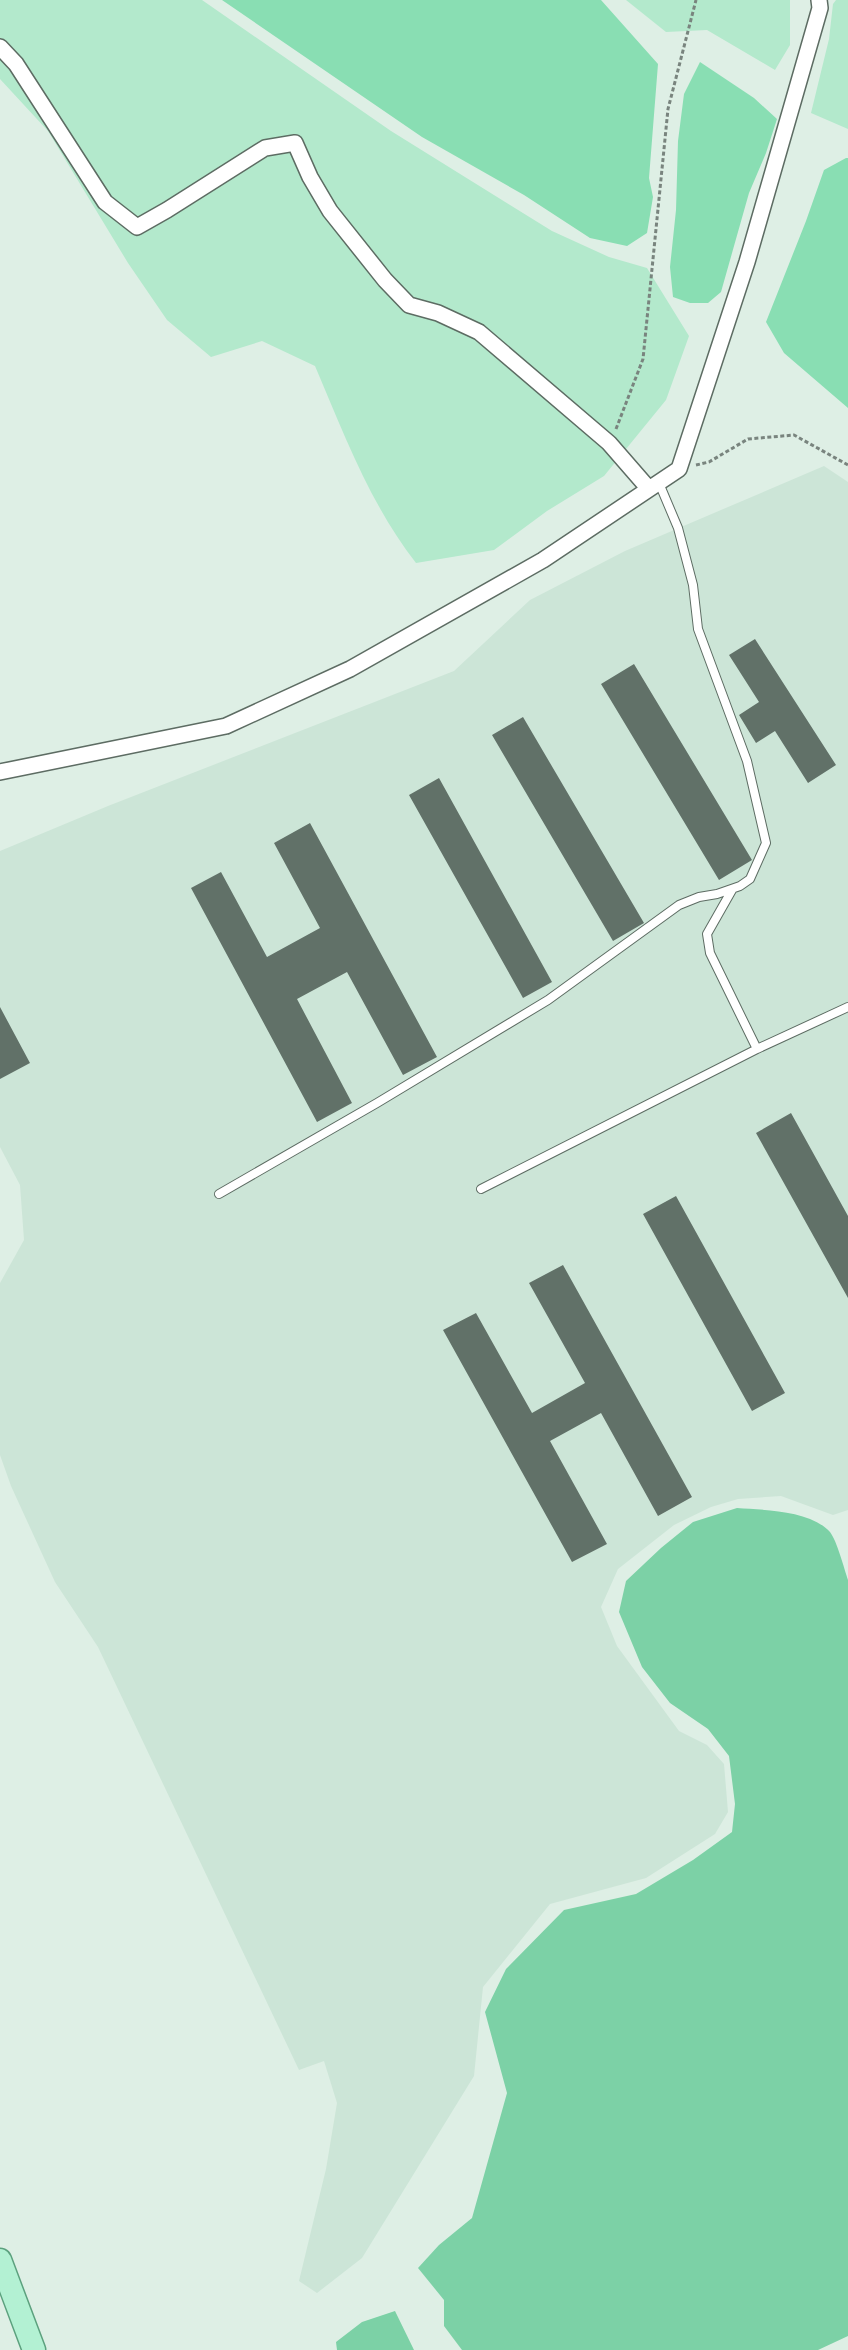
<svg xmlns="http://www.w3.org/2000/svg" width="848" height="2350" font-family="'IBM Plex Sans',sans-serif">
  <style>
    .built { fill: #cce5d7 }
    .green { fill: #b3e9cc }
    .forest { fill: #7cd1a6 }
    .water { fill: #89deb3 }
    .building { fill: #617168 }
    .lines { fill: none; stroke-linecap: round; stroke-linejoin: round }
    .service-casing { stroke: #5d6c63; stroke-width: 10 }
    .minor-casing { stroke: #5d6c63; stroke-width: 18 }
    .primary-casing { stroke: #5ca17e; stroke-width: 25 }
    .path { stroke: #79847e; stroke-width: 3; stroke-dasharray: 4 2.5; stroke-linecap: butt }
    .service { stroke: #fff; stroke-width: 8 }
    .minor { stroke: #fff; stroke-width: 15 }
    .primary { stroke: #b3f1d3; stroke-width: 22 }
  </style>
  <rect width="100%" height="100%" fill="#deefe5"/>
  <path class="built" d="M 824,466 L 848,482 L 848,1510 L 833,1515 L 781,1496 L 738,1499 L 711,1507 L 674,1525 L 618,1569 L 601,1607 L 617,1646 L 679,1731 L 707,1745 L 724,1764 L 728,1812 L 715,1834 L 646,1878 L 550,1904 L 483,1987 L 474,2076 L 362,2258 L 317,2293 L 299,2281 L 326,2169 L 337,2103 L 324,2061 L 299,2070 L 98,1647 L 55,1582 L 11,1486 L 0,1455 L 0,1283 L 24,1240 L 20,1185 L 0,1147 L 0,851 L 108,806 L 454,671 L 530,600 L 625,551 Z"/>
  <path class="green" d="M 0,0 L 202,0 L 391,131 L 552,231 L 609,257 L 647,268 L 689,336 L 666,400 L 604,476 L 547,511 L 494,550 L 416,563 C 370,504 344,434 315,366 L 262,341 L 211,357 L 167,320 L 128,263 L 48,131 L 0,79 Z
    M 626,0 L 790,0 L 790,45 L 775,70 L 707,30 L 666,32 Z
    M 836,0 L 848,0 L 848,129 L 811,113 L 829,39 L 833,4 Z"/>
  <path class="forest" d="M 737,1508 C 764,1510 810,1510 830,1532 C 837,1541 844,1568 848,1580 L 848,2336 L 818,2350 L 462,2350 L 444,2326 L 444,2300 L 418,2268 L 439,2245 L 472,2218 L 507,2093 L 485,2012 L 506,1969 L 564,1910 L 636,1894 L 693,1860 L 732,1832 L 735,1804 L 729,1756 L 708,1729 L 670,1703 L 642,1667 L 619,1612 L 626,1581 L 661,1548 L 693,1522 Z
    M 395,2311 L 414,2350 L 337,2350 L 336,2342 L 362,2322 Z"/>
  <path class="water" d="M 222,0 L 601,0 L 658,64 L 649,178 L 653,197 L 647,233 L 627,246 L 590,238 L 524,195 L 422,137 Z
    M 700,62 L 754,98 L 777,119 L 766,153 L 749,193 L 721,292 L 708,303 L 690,303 L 673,297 L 670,267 L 676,210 L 678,141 L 684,94 Z
    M 846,158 L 848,158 L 848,408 L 784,353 L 766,322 L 806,221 L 824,170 Z"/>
  <path class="building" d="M 755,639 L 836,765 L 808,783 L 775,731 L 756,743 L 739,715 L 759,702 L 729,655 Z
    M 634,664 L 752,860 L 719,880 L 601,684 Z
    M 523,717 L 644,923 L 613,941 L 492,735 Z
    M 439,778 L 552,982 L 523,998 L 409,795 Z
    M 310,823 L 437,1057 L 403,1075 L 347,972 L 297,999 L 352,1103 L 317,1122 L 191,888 L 221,872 L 267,957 L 320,928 L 274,843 Z
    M 0,1007 L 30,1063 L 0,1079 Z
    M 791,1113 L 848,1216 L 848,1298 L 756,1133 Z
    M 676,1196 L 785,1393 L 752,1411 L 643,1214 Z
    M 563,1265 L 692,1497 L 658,1516 L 601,1413 L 550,1441 L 607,1544 L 572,1562 L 443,1330 L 476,1313 L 532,1413 L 585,1383 L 529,1283 Z"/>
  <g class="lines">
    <g class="service-casing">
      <path id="service" d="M 732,890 L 707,934 L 710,953 L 757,1049
        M 481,1189 L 757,1049 L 848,1007
        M 219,1194 L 377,1103 L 548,1000 L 679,905 L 699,897 L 717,894 L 740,886 L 750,879 L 766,843 L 747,761 L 698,629 L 693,585 L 678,528 L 659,483"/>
    </g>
    <g class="minor-casing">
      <path id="minor" d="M 0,47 L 16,64 L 105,202 L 137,227 L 167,210 L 265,148 L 295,143 L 310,177 L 330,211 L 385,280 L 409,305 L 438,313 L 479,332 L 609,443 L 649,489
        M 0,772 L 226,726 L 350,669 L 543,560 L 679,469 L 747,262 L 820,8 L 819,0"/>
    </g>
    <g class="primary-casing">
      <path id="primary" d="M 0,2260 L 34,2350"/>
    </g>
    <path class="path" d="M 616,429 L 643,359 L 668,109 L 696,0
      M 696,465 L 709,462 L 748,439 L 794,435 L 848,465"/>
    <use href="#service" class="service"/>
    <use href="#minor" class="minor"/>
    <use href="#primary" class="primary"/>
  </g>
</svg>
